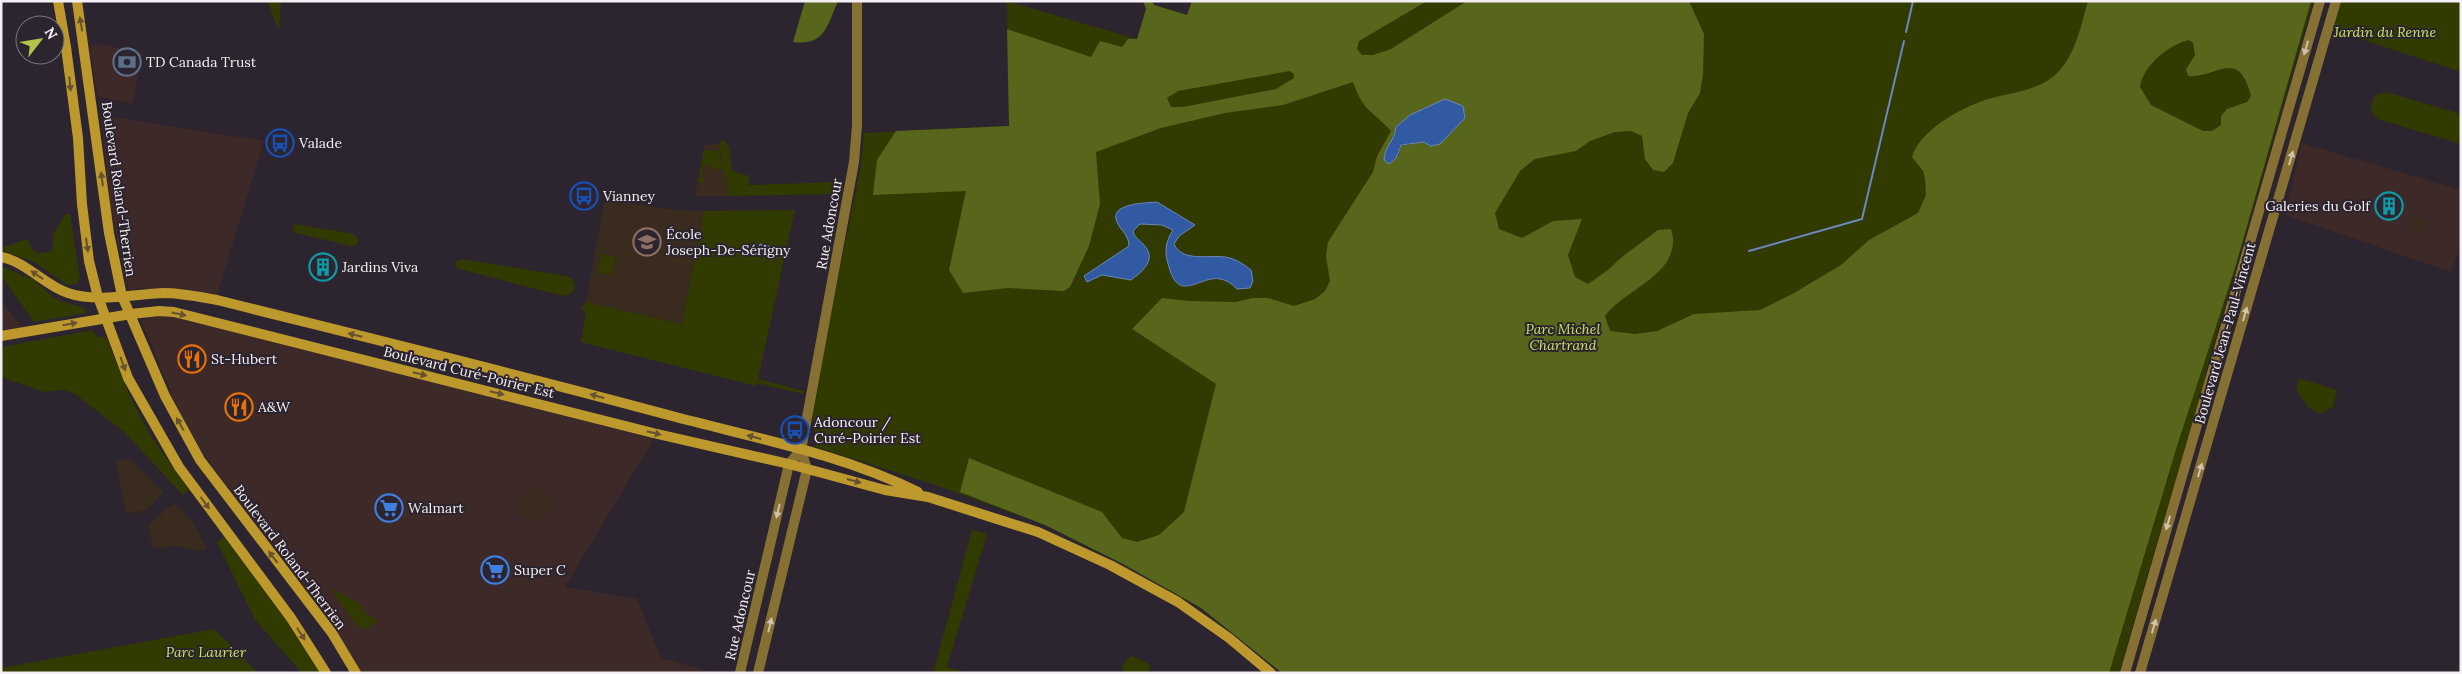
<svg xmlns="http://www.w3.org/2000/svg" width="2462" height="674" font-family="Lora,serif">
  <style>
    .commercial { fill: #3d2928 }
    .education { fill: #392c1e }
    .green { fill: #303a01 }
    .forest { fill: #57661a; fill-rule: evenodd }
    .water { fill: #325aa3; stroke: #6c87bc }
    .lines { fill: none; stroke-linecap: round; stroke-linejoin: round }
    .stream { stroke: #6c87bc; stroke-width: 2 }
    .tertiary { stroke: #867034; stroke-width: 10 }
    .secondary { stroke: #bc982d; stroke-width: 10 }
    .oneway { fill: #66522e }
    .oneway2 { fill: #cec3b1 }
    .labels { text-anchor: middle; stroke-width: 4; stroke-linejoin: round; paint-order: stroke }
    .park-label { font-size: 14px; font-style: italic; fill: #c8e364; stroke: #2c242e }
    .poi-label { font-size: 14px; fill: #f4eff5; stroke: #2c242e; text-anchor: start }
    .street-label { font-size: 14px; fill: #f4eff5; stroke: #2c242e }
  </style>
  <rect width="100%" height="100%" fill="#2c242e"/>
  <path class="commercial" d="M 98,44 L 142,52 L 133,104 L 97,96 L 90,49 L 92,45 Z
    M 107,116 L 264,141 L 217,295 L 197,291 L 145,289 L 145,287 L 130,291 L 128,284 L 126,285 L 110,203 L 101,120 Z
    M 2302,143 L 2461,190 L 2461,242 L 2451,272 L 2285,215 Z
    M 1,300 L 21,326 L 20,328 L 1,331 Z
    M 167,315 L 654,439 L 565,587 L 637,599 L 661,658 L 715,673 L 361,673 L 320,611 L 204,455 L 182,418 L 141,321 L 152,316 Z"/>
  <path class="education" d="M 718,144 L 730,196 L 695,196 L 704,145 Z
    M 609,200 L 676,210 L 704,211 L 682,324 L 586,302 L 604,203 Z
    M 2412,217 L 2428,222 L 2425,232 L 2409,227 Z
    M 129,458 L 163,492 L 147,510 L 126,514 L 116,461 Z
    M 531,484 L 557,499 L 548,513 L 534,522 L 515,510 Z
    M 175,504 L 192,521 L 207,548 L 201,551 L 176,546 L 153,549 L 148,523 L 155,520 L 168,507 Z"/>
  <path class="green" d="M 267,1 L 281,1 L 279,31 L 268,3 Z
    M 1007,1 L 1137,39 L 1146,9 L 1143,1 L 1152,1 L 1154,5 L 1187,15 L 1192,1 L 2313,1 L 2205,375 L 2205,381 L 2119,673 L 1282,673 L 1201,608 L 1123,564 L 1045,525 L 935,485 L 816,447 L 812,407 L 861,165 L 864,133 L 1009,126 Z
    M 2341,1 L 2461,1 L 2461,72 L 2333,30 Z
    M 2386,92 L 2461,114 L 2461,144 L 2377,119 L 2370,109 L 2375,95 Z
    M 723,139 L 729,147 L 732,171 L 750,176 L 748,185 L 837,182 L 835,191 L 838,194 L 730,196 L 724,170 L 711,168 L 712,165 L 707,164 L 706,167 L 703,167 L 701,178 L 705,179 L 705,182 L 698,182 L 704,150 L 719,151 L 720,164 L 723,164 L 718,144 Z
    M 795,210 L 758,379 L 804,391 L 803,394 L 757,383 L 756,386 L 581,342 L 586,313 L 581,307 L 586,302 L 682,324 L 704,211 Z
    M 65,214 L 70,214 L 80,279 L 76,284 L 67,285 L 32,261 L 1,251 L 1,248 L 27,239 L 32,249 L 37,253 L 50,252 L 53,248 L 53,235 Z
    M 295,224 L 354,234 L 359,241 L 356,245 L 351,246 L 296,233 L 292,230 Z
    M 602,254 L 615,256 L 612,275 L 598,272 Z
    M 461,259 L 567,276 L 572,279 L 575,288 L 570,294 L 563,296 L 459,269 L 455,266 L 455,262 Z
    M 1,266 L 34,280 L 55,299 L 84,308 L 86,313 L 34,322 L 1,275 Z
    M 92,330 L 98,337 L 106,337 L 130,396 L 150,435 L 189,490 L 183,495 L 124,432 L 75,394 L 63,390 L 44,392 L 1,377 L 1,347 Z
    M 2299,378 L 2337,390 L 2333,407 L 2320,414 L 2309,408 L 2296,390 Z
    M 972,530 L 987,534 L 947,667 L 967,673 L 933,673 Z
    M 224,537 L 281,611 L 322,673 L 302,673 L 255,620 L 217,542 Z
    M 333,589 L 363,606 L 361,610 L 378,621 L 366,629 L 357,626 L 332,591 Z
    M 214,629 L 258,673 L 1,673 L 1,668 Z
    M 1132,656 L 1147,663 L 1150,667 L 1149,673 L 1124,673 L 1122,667 L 1126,660 Z"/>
  <path class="forest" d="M 805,1 L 838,1 C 827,26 825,46 793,42 Z
    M 1143,1 L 1152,1 L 1154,5 L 1187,15 L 1192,1 L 1427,1 L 1359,41 L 1357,49 L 1362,55 L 1373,55 L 1391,49 L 1467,1 L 1689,1 L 1704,34 L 1703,75 L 1700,93 L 1688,113 L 1673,163 L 1664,172 L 1653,170 L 1645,159 L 1642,136 L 1631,131 L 1615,132 L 1590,141 L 1576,151 L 1535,159 L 1520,171 L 1495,213 L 1499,229 L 1522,238 L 1553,221 L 1582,219 L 1568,255 L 1575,277 L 1588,284 L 1608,270 L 1623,256 L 1658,230 L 1671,229 C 1685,273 1624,289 1605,316 L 1610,331 L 1635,334 L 1657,331 L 1694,314 L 1760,310 L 1794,293 L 1841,265 L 1869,240 L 1918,213 L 1926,195 L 1925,179 L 1923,171 L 1912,157 C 1920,130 1959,109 1985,100 C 2010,92 2040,92 2059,71 C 2076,53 2081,25 2088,1 L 2311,1 L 2235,268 L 2177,446 L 2109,673 L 1282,673 L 1201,608 L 1123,564 L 1045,525 L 960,492 L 969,458 L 1102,512 L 1122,538 L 1137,542 L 1159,535 L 1184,512 L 1216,384 L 1132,329 L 1162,298 L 1189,301 L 1236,302 L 1252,298 L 1268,298 L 1294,306 L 1315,299 L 1325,291 L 1330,281 L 1326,256 L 1328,242 L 1373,172 L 1377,156 L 1391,131 C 1372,110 1364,113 1353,82 L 1283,105 L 1225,113 L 1161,128 L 1096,152 L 1100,204 L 1089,246 L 1070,287 L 1064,291 L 1008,288 L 963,293 L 949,270 L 966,191 L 873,195 L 877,160 L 896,131 L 1009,126 L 1007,29 L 1091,57 L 1100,41 L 1122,47 L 1128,39 L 1137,39 L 1146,9 ZM 2189,40 L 2193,43 L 2195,55 L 2186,69 L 2188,76 C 2217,79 2238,46 2251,96 L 2247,102 L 2227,109 L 2221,116 L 2221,125 L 2212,131 L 2203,131 L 2151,105 L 2140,87 C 2143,66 2168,45 2189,40 ZM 1290,71 L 1294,74 L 1294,78 L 1276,89 L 1183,107 L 1171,107 L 1167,98 L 1178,91 ZM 1449,134 L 1440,144 L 1424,142 L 1401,146 L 1398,157 L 1394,139 Z"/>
  <path class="water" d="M 1445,99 L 1463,106 L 1465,118 L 1440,144 L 1431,146 L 1424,142 L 1401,145 C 1398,154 1397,160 1388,164 L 1384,159 C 1386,143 1394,143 1396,127 L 1410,115 Z
    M 1157,202 L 1195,225 L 1179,236 L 1174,244 C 1183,264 1212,253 1230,258 C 1237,260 1245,265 1251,270 L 1253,281 L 1250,288 L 1237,289 C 1232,284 1227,280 1220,279 C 1200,275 1179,304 1169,267 C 1164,252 1165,243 1173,230 L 1162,225 L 1140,224 L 1133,231 C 1135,238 1138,239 1143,244 C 1158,259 1143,271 1131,280 L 1102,275 L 1087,282 L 1084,276 L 1129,246 C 1129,235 1121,231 1117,222 C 1108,203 1147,203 1157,202 Z
    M 760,244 L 776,248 L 774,258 L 757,254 Z"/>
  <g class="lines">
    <path class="stream" d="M 1906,32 L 1913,1
      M 1749,251 L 1862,219 L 1904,41"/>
    <path class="tertiary" d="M 740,673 L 789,464 L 801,450
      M 758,673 L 807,469 L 801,450 L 854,162 L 857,125 L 857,1
      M 2125,673 L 2320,1
      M 2140,673 L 2336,1"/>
    <path class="secondary" d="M 58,1 L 66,47 L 78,138 L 82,204 L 89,261 L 98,297 L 128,378 L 179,467 L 291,618 L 326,673
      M 77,1 L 109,233 L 122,296 L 165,396 L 200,460 L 332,633 L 356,673
      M 1,257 C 27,262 44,285 68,293 C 98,303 133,294 164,293 C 181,293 200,297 217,300 C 369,338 521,375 672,416 C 755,438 841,454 918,492
      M 1,336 L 131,314 L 159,311 L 174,312 L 653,433 L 789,464 L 885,490 L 928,497 L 1038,532 L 1110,565 L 1178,602 L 1229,638 L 1271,673"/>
  </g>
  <defs><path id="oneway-solid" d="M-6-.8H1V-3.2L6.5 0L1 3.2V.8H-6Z" transform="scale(1.25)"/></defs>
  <g class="oneway">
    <use href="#oneway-solid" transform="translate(81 24) rotate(-100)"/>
    <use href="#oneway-solid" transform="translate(70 84) rotate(84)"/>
    <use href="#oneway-solid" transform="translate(102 179) rotate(-97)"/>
    <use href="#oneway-solid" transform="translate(87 245) rotate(82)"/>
    <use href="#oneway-solid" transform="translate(37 275) rotate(-146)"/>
    <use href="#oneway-solid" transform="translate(179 314) rotate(12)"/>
    <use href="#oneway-solid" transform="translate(70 324) rotate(-10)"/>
    <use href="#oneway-solid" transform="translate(355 335) rotate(-166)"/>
    <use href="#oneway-solid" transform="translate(123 364) rotate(70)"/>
    <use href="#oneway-solid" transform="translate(420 374) rotate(14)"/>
    <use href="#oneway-solid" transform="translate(497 393) rotate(14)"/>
    <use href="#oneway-solid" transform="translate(597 396) rotate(-165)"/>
    <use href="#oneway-solid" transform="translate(180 424) rotate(-120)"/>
    <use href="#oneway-solid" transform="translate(654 433) rotate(14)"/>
    <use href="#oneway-solid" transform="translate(754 437) rotate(-165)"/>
    <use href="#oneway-solid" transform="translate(854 481) rotate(15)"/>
    <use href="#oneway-solid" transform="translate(205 503) rotate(54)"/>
    <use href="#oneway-solid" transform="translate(273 557) rotate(-128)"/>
    <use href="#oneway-solid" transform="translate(301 634) rotate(57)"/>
  </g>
  <g class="oneway2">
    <use href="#oneway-solid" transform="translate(2306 48) rotate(106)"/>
    <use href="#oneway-solid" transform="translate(2291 158) rotate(-74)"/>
    <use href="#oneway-solid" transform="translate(2245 314) rotate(-74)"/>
    <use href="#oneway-solid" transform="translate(2200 470) rotate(-74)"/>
    <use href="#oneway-solid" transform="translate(778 511) rotate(103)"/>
    <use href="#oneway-solid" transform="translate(2168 523) rotate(106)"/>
    <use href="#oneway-solid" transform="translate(770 625) rotate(-77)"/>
    <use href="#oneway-solid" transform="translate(2154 626) rotate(-74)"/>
  </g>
  <defs>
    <g id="bank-ring" transform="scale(1.4375)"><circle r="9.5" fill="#2c242e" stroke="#5c6f8a" stroke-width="1.5"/><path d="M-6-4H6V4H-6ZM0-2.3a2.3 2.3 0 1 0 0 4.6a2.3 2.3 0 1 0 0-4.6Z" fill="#5c6f8a"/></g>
    <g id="bus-ring" transform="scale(1.4375)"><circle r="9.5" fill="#2c242e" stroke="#1a4fb4" stroke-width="1.5"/><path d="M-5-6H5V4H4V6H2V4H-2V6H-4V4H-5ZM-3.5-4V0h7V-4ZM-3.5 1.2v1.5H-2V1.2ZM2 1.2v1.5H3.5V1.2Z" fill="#1a4fb4"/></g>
    <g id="building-ring" transform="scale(1.4375)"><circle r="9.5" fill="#2c242e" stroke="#0f9aa8" stroke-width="1.5"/><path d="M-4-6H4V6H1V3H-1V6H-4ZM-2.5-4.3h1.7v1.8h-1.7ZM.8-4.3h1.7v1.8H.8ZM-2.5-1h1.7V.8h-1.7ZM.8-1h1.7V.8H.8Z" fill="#0f9aa8"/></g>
    <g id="school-ring" transform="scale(1.4375)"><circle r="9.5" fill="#2c242e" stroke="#8d6e63" stroke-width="1.5"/><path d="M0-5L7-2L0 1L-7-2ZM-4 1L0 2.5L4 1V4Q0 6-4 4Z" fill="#8d6e63"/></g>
    <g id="restaurant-ring" transform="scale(1.4375)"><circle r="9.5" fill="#2c242e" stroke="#e8710a" stroke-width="1.5"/><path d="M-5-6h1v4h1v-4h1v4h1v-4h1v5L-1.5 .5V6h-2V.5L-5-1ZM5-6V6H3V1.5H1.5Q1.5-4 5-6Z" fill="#e8710a"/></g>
    <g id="supermarket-ring" transform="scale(1.4375)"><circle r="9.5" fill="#2c242e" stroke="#3f7fe0" stroke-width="1.5"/><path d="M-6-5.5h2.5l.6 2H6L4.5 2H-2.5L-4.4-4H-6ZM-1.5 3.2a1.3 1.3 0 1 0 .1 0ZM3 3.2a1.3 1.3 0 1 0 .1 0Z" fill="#3f7fe0"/></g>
  </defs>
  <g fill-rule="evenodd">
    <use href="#bank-ring" x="127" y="62"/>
    <use href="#bus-ring" x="280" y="143"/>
    <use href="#bus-ring" x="584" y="196"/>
    <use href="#building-ring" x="2389" y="206"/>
    <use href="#school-ring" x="647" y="242"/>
    <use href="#building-ring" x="323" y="267"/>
    <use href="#restaurant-ring" x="192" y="359"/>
    <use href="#restaurant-ring" x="239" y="407"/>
    <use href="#bus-ring" x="795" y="430"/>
    <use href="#supermarket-ring" x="389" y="508"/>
    <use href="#supermarket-ring" x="495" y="570"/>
  </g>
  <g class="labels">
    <g class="park-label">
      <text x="2385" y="37">Jardin du Renne</text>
      <text x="1563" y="334">Parc Michel<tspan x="1563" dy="16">Chartrand</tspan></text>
      <text x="206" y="657">Parc Laurier</text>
    </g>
    <g class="poi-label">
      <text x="146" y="67">TD Canada Trust</text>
      <text x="299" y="148">Valade</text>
      <text x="603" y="201">Vianney</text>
      <text x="2370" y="211" text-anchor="end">Galeries du Golf</text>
      <text x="666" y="239">École<tspan x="666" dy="16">Joseph-De-Sérigny</tspan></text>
      <text x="342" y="272">Jardins Viva</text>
      <text x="211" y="364">St-Hubert</text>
      <text x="258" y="412">A&amp;W</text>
      <text x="814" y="427">Adoncour /<tspan x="814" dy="16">Curé-Poirier Est</tspan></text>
      <text x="408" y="513">Walmart</text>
      <text x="514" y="575">Super C</text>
    </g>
    <g class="street-label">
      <text transform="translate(119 189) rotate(82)" y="5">Boulevard Roland-Therrien</text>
      <text transform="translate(829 224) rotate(-80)" y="5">Rue Adoncour</text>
      <text transform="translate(2225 333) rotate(-74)" y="5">Boulevard Jean-Paul-Vincent</text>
      <text transform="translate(469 372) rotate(14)" y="5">Boulevard Curé-Poirier Est</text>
      <text transform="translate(290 557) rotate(53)" y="5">Boulevard Roland-Therrien</text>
      <text transform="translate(740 615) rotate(-77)" y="5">Rue Adoncour</text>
    </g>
  </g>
  <rect width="2462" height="674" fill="none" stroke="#f4eff5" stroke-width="5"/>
  <g transform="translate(40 40) rotate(59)"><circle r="24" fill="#2c242e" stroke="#7c757e"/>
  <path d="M0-4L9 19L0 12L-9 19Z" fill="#b4c24a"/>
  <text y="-8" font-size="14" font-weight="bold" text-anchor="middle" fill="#f4eff5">N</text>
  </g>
</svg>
